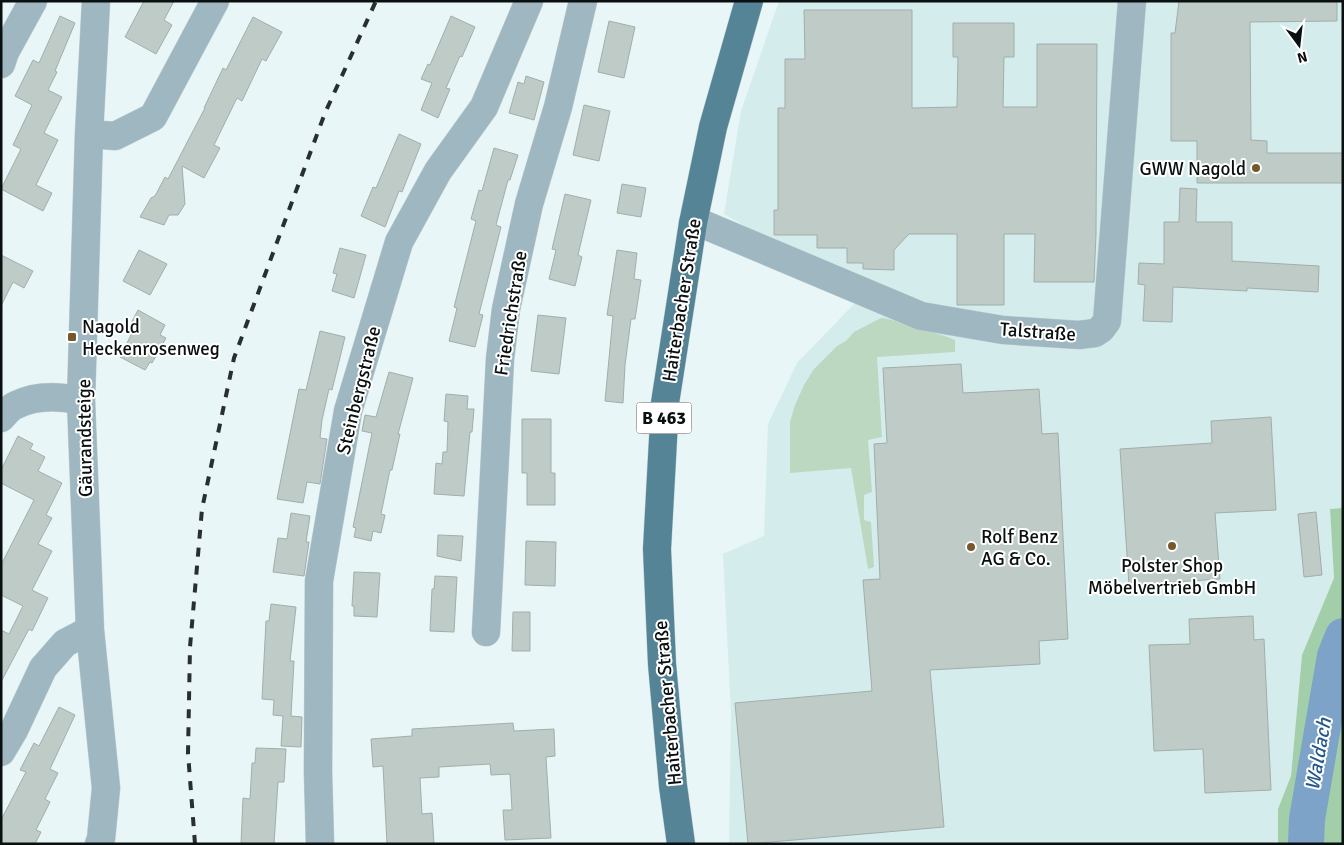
<svg xmlns="http://www.w3.org/2000/svg" width="1344" height="845" font-family="Signika,sans-serif">
  <style>
    .built { fill: #d5eced }
    .green { fill: #bcd8c1 }
    .forest { fill: #a2cea9 }
    .lines { fill: none; stroke-linecap: round; stroke-linejoin: round }
    .river { stroke: #7da3c8; stroke-width: 36 }
    .building { fill: #becbc7; stroke: #a1aeaa }
    .minor-casing { stroke: #c4d1d2; stroke-width: 29 }
    .major-casing { stroke: #c4d1d2; stroke-width: 29 }
    .minor { stroke: #9eb7c1; stroke-width: 28 }
    .major { stroke: #558496; stroke-width: 28 }
    .rail { stroke: #292f2f; stroke-width: 4; stroke-dasharray: 9 9; stroke-linecap: butt }
    .poi-dot { fill: #76582c; stroke: #fff; stroke-width: 2 }
    .labels { text-anchor: middle; stroke-width: 4; stroke-linejoin: round; paint-order: stroke }
    .shield { fill: #fff; stroke: #545757; stroke-width: 1 }
    .shield-label { font-size: 18px; font-weight: bold; fill: #0a0f0f }
    .poi-label { font-size: 19px; fill: #0a0f0f; stroke: #fff; text-anchor: start }
    .street-label { font-size: 19px; fill: #0a0f0f; stroke: #fff }
    .water-label { font-size: 20px; font-style: italic; fill: #235a8b; stroke: #fff }
  </style>
  <rect width="100%" height="100%" fill="#e8f6f7"/>
  <path class="built" d="M 779,1 L 1343,1 L 1343,508 L 1330,509 L 1334,578 L 1302,655 L 1291,776 L 1278,809 L 1278,844 L 729,844 L 731,713 L 723,554 L 764,536 L 768,424 L 797,363 L 854,304 L 872,280 L 762,236 L 724,214 L 741,111 Z"/>
  <path class="green" d="M 881,318 C 894,319 904,325 916,329 C 929,332 942,334 955,340 L 955,352 L 877,357 L 882,437 L 868,440 L 872,492 L 864,495 L 864,520 L 871,522 L 874,567 L 868,569 L 851,468 L 790,473 L 790,422 L 795,405 L 804,385 L 814,369 L 837,346 L 846,341 L 854,332 Z"/>
  <path class="forest" d="M 1343,508 L 1343,844 L 1278,844 L 1278,809 L 1291,776 L 1302,655 L 1334,578 L 1330,509 Z"/>
  <g class="lines">
    <path class="river" d="M 1306,844 L 1307,819 L 1335,656 L 1343,636"/>
  </g>
  <path class="building" d="M 144,1 L 174,1 L 164,20 L 172,25 L 156,54 L 125,37 Z
    M 1179,1 L 1337,1 L 1337,21 L 1250,22 L 1251,140 L 1267,141 L 1267,153 L 1343,153 L 1343,183 L 1197,183 L 1197,141 L 1171,141 L 1171,33 L 1175,33 Z
    M 804,10 L 912,10 L 912,108 L 957,107 L 958,57 L 953,57 L 953,23 L 1014,23 L 1014,57 L 1004,57 L 1003,107 L 1037,107 L 1037,44 L 1097,44 L 1096,234 L 1094,282 L 1034,282 L 1035,234 L 1004,234 L 1004,305 L 957,305 L 957,234 L 909,234 L 894,250 L 894,270 L 863,269 L 863,263 L 847,263 L 847,248 L 817,248 L 817,235 L 774,235 L 774,210 L 778,210 L 778,108 L 785,108 L 785,59 L 805,59 Z
    M 60,16 L 75,23 L 55,71 L 57,72 L 48,90 L 62,97 L 44,133 L 58,140 L 36,185 L 52,193 L 43,211 L 1,189 L 21,149 L 13,145 L 32,105 L 15,96 L 33,60 L 39,63 Z
    M 451,16 L 475,27 L 462,57 L 460,56 L 446,88 L 450,89 L 438,118 L 421,110 L 432,83 L 421,79 L 428,64 L 430,65 Z
    M 253,17 L 282,32 L 266,61 L 262,59 L 242,101 L 237,98 L 214,145 L 220,148 L 204,178 L 182,166 L 185,204 L 178,215 L 169,215 L 164,225 L 140,217 L 151,198 L 155,196 L 165,177 L 168,179 L 205,108 L 204,108 L 223,68 L 226,70 Z
    M 609,21 L 635,27 L 624,78 L 598,72 Z
    M 526,76 L 544,82 L 534,120 L 509,113 L 518,82 L 524,84 Z
    M 584,105 L 610,111 L 599,161 L 573,155 Z
    M 399,134 L 421,144 L 402,192 L 399,191 L 385,227 L 361,216 L 373,187 L 376,188 Z
    M 494,148 L 518,155 L 510,180 L 508,180 L 496,225 L 501,227 L 479,314 L 483,315 L 475,347 L 449,341 L 457,308 L 454,307 L 476,221 L 471,219 L 479,190 L 482,191 Z
    M 622,184 L 646,188 L 641,217 L 617,213 Z
    M 1180,188 L 1197,189 L 1196,222 L 1232,222 L 1232,261 L 1319,266 L 1318,292 L 1247,288 L 1247,291 L 1173,287 L 1172,322 L 1143,321 L 1145,285 L 1138,284 L 1139,263 L 1164,264 L 1164,222 L 1179,222 Z
    M 565,194 L 591,200 L 578,255 L 582,257 L 575,286 L 549,279 L 556,250 L 552,249 Z
    M 340,248 L 366,255 L 354,298 L 332,291 L 337,274 L 333,273 Z
    M 139,250 L 167,264 L 150,295 L 123,281 Z
    M 617,250 L 637,253 L 634,279 L 641,280 L 635,319 L 631,319 L 625,365 L 623,403 L 605,401 L 613,316 L 607,315 Z
    M 1,255 L 33,271 L 24,288 L 13,282 L 1,306 Z
    M 138,310 L 165,325 L 160,335 L 166,338 L 152,363 L 150,362 L 145,370 L 120,357 L 131,335 L 126,333 Z
    M 538,315 L 566,318 L 559,374 L 531,371 Z
    M 320,331 L 345,337 L 332,390 L 329,389 L 322,420 L 320,438 L 327,439 L 320,484 L 307,482 L 303,503 L 277,499 L 299,389 L 306,390 Z
    M 961,364 L 963,393 L 1039,389 L 1042,434 L 1058,433 L 1068,639 L 1039,641 L 1040,664 L 930,670 L 944,827 L 748,844 L 735,703 L 872,691 L 863,580 L 880,579 L 874,444 L 887,443 L 883,368 Z
    M 389,372 L 413,378 L 398,434 L 400,434 L 392,470 L 390,470 L 381,514 L 385,515 L 381,533 L 373,531 L 371,541 L 354,537 L 356,528 L 353,527 L 372,433 L 362,431 L 365,415 L 376,417 Z
    M 446,394 L 468,396 L 467,409 L 474,409 L 472,432 L 470,432 L 464,496 L 434,494 L 436,463 L 442,464 L 443,452 L 447,452 L 448,422 L 444,421 Z
    M 1271,417 L 1276,510 L 1215,513 L 1220,579 L 1129,585 L 1120,449 L 1212,443 L 1211,421 Z
    M 522,419 L 551,419 L 551,473 L 555,473 L 555,505 L 527,505 L 527,473 L 522,473 Z
    M 18,436 L 33,444 L 30,449 L 45,457 L 38,471 L 62,483 L 46,515 L 52,518 L 38,544 L 52,551 L 32,590 L 48,598 L 32,631 L 29,629 L 1,682 L 1,630 L 9,634 L 23,606 L 1,595 L 1,565 L 34,500 L 1,483 L 1,470 Z
    M 1316,512 L 1322,575 L 1304,577 L 1298,514 Z
    M 291,513 L 310,516 L 306,542 L 309,542 L 304,576 L 273,572 L 278,538 L 287,539 Z
    M 438,535 L 463,536 L 461,561 L 437,556 Z
    M 526,541 L 556,542 L 555,586 L 525,585 Z
    M 354,572 L 380,573 L 377,617 L 354,616 L 354,606 L 352,606 Z
    M 435,576 L 457,577 L 454,632 L 430,631 L 432,589 L 434,589 Z
    M 271,604 L 296,607 L 290,661 L 294,661 L 291,716 L 302,717 L 301,747 L 281,746 L 283,716 L 273,715 L 274,700 L 262,699 L 266,621 L 269,621 Z
    M 513,612 L 530,612 L 530,651 L 512,651 Z
    M 1253,616 L 1254,640 L 1264,639 L 1271,790 L 1205,793 L 1203,749 L 1154,751 L 1149,645 L 1190,644 L 1189,619 Z
    M 59,707 L 75,715 L 50,769 L 58,773 L 45,799 L 50,802 L 36,830 L 41,832 L 35,844 L 1,844 L 1,820 L 26,772 L 20,770 L 34,743 L 39,746 Z
    M 513,723 L 514,731 L 554,729 L 555,756 L 546,757 L 551,838 L 505,840 L 503,810 L 512,810 L 510,774 L 491,775 L 490,764 L 439,767 L 439,777 L 420,778 L 422,814 L 432,813 L 434,844 L 387,844 L 383,766 L 373,767 L 371,739 L 412,736 L 412,729 Z
    M 256,748 L 286,749 L 284,782 L 278,782 L 274,844 L 241,844 L 243,798 L 250,799 L 252,763 L 255,763 Z"/>
  <g class="lines">
    <g class="minor-casing">
      <path id="minor" d="M 96,1 L 89,134 L 81,401 L 90,630 L 106,788 L 101,839 L 99,844
        M 1,64 L 5,52 L 33,1
        M 89,134 L 115,136 L 153,117 L 215,1
        M 693,223 L 705,225 L 921,316 L 1003,330 L 1079,335 L 1095,333 L 1101,329 L 1107,321 L 1132,1
        M 1,418 C 6,413 10,407 16,405 C 36,395 60,396 81,401
        M 486,632 L 500,359 L 506,309 L 529,204 L 558,107 L 583,1
        M 1,752 L 14,730 L 43,668 L 65,643 L 90,630
        M 320,844 L 318,772 L 319,581 L 348,411 L 399,242 L 438,171 L 484,107 L 529,1"/>
    </g>
    <g class="major-casing">
      <path id="major" d="M 681,844 L 673,786 L 662,664 L 657,549 L 665,403 L 693,223 L 713,127 L 749,1"/>
    </g>
    <use href="#minor" class="minor"/>
    <use href="#major" class="major"/>
    <path class="rail" d="M 195,844 L 188,753 L 190,647 L 202,509 L 234,358 L 325,113 L 376,1"/>
  </g>
  <g class="poi-dot">
    <circle cx="1256" cy="168" r="5"/>
    <rect x="67" y="332" width="10" height="10" rx="2.5"/>
    <circle cx="1172" cy="546" r="5"/>
    <circle cx="971" cy="547" r="5"/>
  </g>
  <g class="labels">
    <rect class="shield" x="636.5" y="402.5" width="55" height="31" rx="4"/>
    <g class="shield-label">
      <text x="664" y="424">B 463</text>
    </g>
    <g class="poi-label">
      <text x="1246" y="175" text-anchor="end">GWW Nagold</text>
      <text x="82" y="333">Nagold<tspan x="82" dy="22">Heckenrosenweg</tspan></text>
      <text x="981" y="543">Rolf Benz<tspan x="981" dy="22">AG &amp; Co.</tspan></text>
      <text x="1172" y="572" text-anchor="middle">Polster Shop<tspan x="1172" dy="22">Möbelvertrieb GmbH</tspan></text>
    </g>
    <g class="street-label">
      <text transform="translate(681 300) rotate(-81)" y="7">Haiterbacher Straße</text>
      <text transform="translate(510 313) rotate(-81)" y="7">Friedrichstraße</text>
      <text transform="translate(1038 331) rotate(4)" y="7">Talstraße</text>
      <text transform="translate(358 390) rotate(-76)" y="7">Steinbergstraße</text>
      <text transform="translate(84 438) rotate(-91)" y="7">Gäurandsteige</text>
      <text transform="translate(667 703) rotate(-95)" y="7">Haiterbacher Straße</text>
    </g>
    <g class="water-label">
      <text transform="translate(1318 754) rotate(-80)" y="7">Waldach</text>
    </g>
  </g>
  <rect width="1344" height="845" fill="none" stroke="#0a0f0f" stroke-width="5"/>
  <g transform="translate(1299 45) rotate(165)" stroke="#ffffff" stroke-width="4" paint-order="stroke">
  <path d="M0-4L9 19L0 12L-9 19Z" fill="#0a0f0f"/>
  <text y="-8" font-size="14" font-weight="bold" text-anchor="middle" fill="#0a0f0f">N</text>
  </g>
</svg>
